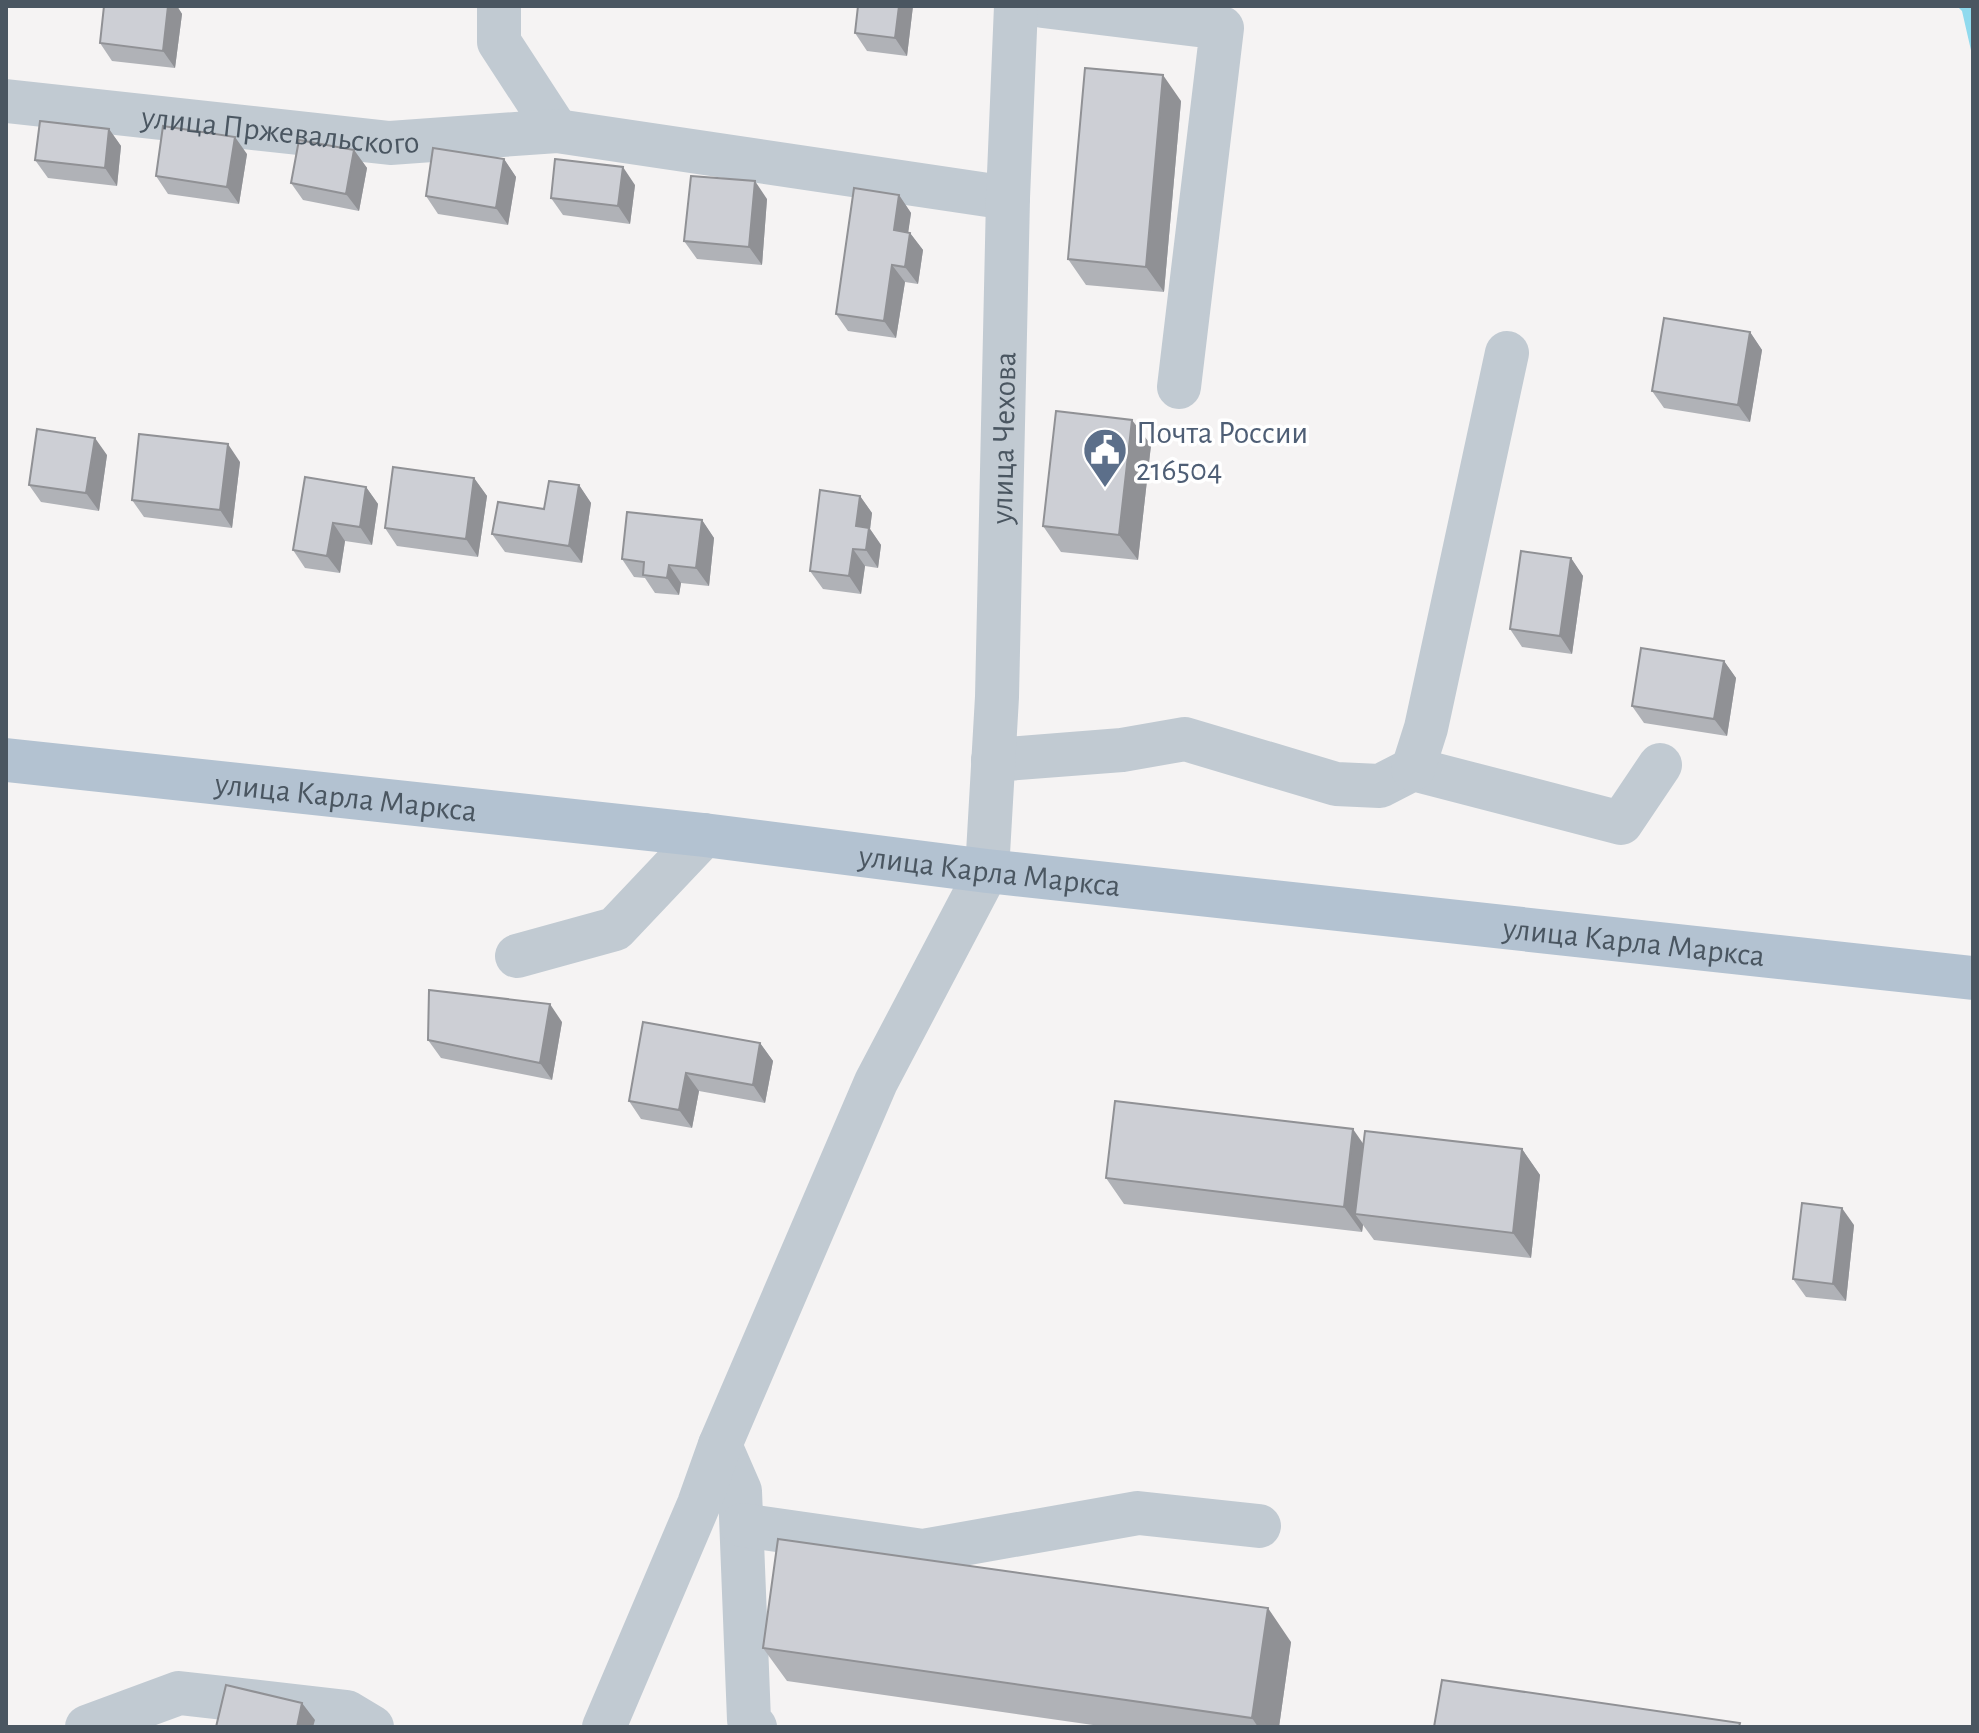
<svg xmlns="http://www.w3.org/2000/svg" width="1979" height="1733" font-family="'Alegreya Sans',sans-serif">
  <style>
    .water { fill: #90daee }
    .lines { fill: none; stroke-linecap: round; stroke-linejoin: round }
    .minor { stroke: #c1cad2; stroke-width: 44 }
    .major { stroke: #b3c2d1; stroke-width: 44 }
    .wall { fill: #b0b2b7 }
    .shaded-wall { fill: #909195 }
    .building { fill: #cdcfd5; stroke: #909195; stroke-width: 2 }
    .labels { text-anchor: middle; stroke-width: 7; stroke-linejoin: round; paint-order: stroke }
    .street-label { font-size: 32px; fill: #4a5661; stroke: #fff }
    .service-label { font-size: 32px; fill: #4e5e75; stroke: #fff; text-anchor: start }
  </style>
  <rect width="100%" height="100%" fill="#f5f3f3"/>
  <path class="water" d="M 1957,6 L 1973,6 L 1973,59 L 1962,11 Z"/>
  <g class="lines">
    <g class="minor">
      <path d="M 499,6 L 499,42 L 557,131"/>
      <path d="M 1043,6 L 1222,28 L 1179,387"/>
      <path id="s1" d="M 6,101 L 390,143 L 557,131 L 1008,198"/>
      <path d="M 993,760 L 1122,750 L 1185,739 L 1336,784 L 1380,786 L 1413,769 L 1621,823 L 1660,765"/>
      <path d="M 1413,769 L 1426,728 L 1507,353"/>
      <path d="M 517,956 L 615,929 L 704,835"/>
      <path d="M 720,1445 L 740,1491 L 749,1720 L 755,1727"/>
      <path d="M 742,1525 L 923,1551 L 1138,1513 L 1259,1526"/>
      <path d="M 87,1727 L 179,1693 L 347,1712 L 372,1727"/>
      <path id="s2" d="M 604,1727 L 699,1504 L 720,1445 L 876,1082 L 987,871 L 997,697 L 1008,198 L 1016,6"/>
    </g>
    <path class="major" id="s3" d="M 6,760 L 704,835 L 987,871 L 1973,978"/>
  </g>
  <path class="wall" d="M 168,6 L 177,6 L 182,14 L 175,68 L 112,61 L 100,43 Z
    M 913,6 L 907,56 L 867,51 L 855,33 Z
    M 1181,101 L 1164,292 L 1086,285 L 1068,259 Z
    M 109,129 L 121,146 L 117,186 L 48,178 L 35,160 Z
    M 354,150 L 367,168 L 359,211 L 303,200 L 291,183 Z
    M 247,154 L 239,204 L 168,194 L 156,176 Z
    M 504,159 L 516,177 L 508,225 L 438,214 L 426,196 Z
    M 635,185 L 630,224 L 563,215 L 551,198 Z
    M 899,195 L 911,213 L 908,232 L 910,233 L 923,250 L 918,284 L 905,282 L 896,338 L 848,331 L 836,314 Z
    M 767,199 L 762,265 L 697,259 L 684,241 Z
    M 1750,332 L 1762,350 L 1750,422 L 1664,408 L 1652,391 Z
    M 1151,445 L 1138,560 L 1061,552 L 1043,526 Z
    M 107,455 L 99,511 L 41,502 L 29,485 Z
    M 240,462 L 232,528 L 144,517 L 132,500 Z
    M 474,478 L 487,496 L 478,557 L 397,546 L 385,528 Z
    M 579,485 L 591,503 L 582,563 L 505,552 L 492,534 L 544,509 Z
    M 366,487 L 378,504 L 372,545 L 345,541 L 340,573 L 305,568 L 293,550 Z
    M 860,496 L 872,513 L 870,529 L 881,545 L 878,568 L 865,566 L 861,594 L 823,589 L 810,571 Z
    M 702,520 L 714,538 L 709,586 L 681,583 L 679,595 L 655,593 L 645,578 L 634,577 L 622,559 Z
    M 1571,558 L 1583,576 L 1572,654 L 1522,647 L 1510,629 Z
    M 1724,661 L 1736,678 L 1727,736 L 1644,723 L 1632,706 Z
    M 562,1022 L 552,1080 L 441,1058 L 428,1040 Z
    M 643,1022 L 760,1043 L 773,1061 L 765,1103 L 699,1091 L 692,1128 L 641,1119 L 629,1101 Z
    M 1363,1144 L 1522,1149 L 1540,1175 L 1531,1258 L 1374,1240 L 1363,1225 L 1362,1232 L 1124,1204 L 1106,1178 Z
    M 1854,1225 L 1846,1301 L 1806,1297 L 1793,1279 Z
    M 1291,1642 L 1279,1727 L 1107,1727 L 787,1681 L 763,1648 Z"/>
  <path class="shaded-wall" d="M 168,6 L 177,6 L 182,14 L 175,68 L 163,51 Z
    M 899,6 L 913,6 L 907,56 L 895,38 Z
    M 1163,75 L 1181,101 L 1164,292 L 1146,267 Z
    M 109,129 L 121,146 L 117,186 L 105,168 Z
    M 235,137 L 247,154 L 239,204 L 227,187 Z
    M 354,150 L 367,168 L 359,211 L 346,194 Z
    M 504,159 L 516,177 L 508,225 L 496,208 Z
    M 623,167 L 635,185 L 630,224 L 618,206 Z
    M 755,181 L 767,199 L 762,265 L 749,247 Z
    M 899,195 L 911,213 L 906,248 L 894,230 Z
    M 910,233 L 923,250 L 918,284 L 905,267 Z
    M 892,265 L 905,282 L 896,338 L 884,321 Z
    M 1750,332 L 1762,350 L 1750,422 L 1738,405 Z
    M 1132,420 L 1151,445 L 1138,560 L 1119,535 Z
    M 95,438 L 107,455 L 99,511 L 86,493 Z
    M 228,444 L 240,462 L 232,528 L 220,510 Z
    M 474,478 L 487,496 L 478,557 L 466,539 Z
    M 579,485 L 591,503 L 582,563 L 569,546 Z
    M 366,487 L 378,504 L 372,545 L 360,527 Z
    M 860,496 L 872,513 L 870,529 L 881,545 L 878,568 L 866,550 L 856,526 Z
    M 702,520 L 714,538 L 709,586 L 696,568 Z
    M 333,523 L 345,541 L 340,573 L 327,556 Z
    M 853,549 L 865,566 L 861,594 L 849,576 Z
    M 1571,558 L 1583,576 L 1572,654 L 1560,636 Z
    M 669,565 L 681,583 L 679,595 L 667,578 Z
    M 1724,661 L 1736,678 L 1727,736 L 1714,719 Z
    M 550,1004 L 562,1022 L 552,1080 L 540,1063 Z
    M 760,1043 L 773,1061 L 765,1103 L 753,1085 Z
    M 686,1073 L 699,1091 L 692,1128 L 679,1110 Z
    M 1353,1129 L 1371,1155 L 1355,1214 L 1363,1225 L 1362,1232 L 1344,1207 Z
    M 1522,1149 L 1540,1175 L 1531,1258 L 1513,1233 Z
    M 1842,1208 L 1854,1225 L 1846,1301 L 1833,1284 Z
    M 1268,1608 L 1291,1642 L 1279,1727 L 1258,1727 L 1252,1718 Z
    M 302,1703 L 315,1720 L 313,1727 L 297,1727 Z"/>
  <path class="building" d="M 104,6 L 168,6 L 163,51 L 100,43 Z
    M 858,6 L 899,6 L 895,38 L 855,33 Z
    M 1085,68 L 1163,75 L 1146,267 L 1068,259 Z
    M 40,121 L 109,129 L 105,168 L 35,160 Z
    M 163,126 L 235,137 L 227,187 L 156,176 Z
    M 299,140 L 354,150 L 346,194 L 291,183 Z
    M 433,148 L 504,159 L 496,208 L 426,196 Z
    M 555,159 L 623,167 L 618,206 L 551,198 Z
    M 691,176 L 755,181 L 749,247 L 684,241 Z
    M 854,188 L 899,195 L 894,230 L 910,233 L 905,267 L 892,265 L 884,321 L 836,314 Z
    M 1664,318 L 1750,332 L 1738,405 L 1652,391 Z
    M 1056,411 L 1132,420 L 1119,535 L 1043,526 Z
    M 37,429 L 95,438 L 86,493 L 29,485 Z
    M 139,434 L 228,444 L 220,510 L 132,500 Z
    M 393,467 L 474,478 L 466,539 L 385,528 Z
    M 305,477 L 366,487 L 360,527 L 333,523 L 327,556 L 293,550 Z
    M 549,481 L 579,485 L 569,546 L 492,534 L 498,502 L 544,509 Z
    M 820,490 L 860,496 L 856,526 L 869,528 L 866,550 L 853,549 L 849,576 L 810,571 Z
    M 627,512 L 702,520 L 696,568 L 669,565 L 667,578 L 643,575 L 644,562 L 622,559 Z
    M 1521,551 L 1571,558 L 1560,636 L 1510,629 Z
    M 1641,648 L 1724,661 L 1714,719 L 1632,706 Z
    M 429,990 L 550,1004 L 540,1063 L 428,1040 Z
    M 643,1022 L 760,1043 L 753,1085 L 686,1073 L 679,1110 L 629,1101 Z
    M 1115,1101 L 1353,1129 L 1344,1207 L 1106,1178 Z
    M 1365,1131 L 1522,1149 L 1513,1233 L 1355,1214 Z
    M 1802,1203 L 1842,1208 L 1833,1284 L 1793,1279 Z
    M 778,1539 L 1268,1608 L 1252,1718 L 763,1648 Z
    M 1442,1680 L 1740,1723 L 1739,1727 L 1434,1727 Z
    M 226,1685 L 302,1703 L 297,1727 L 216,1727 Z"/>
  <defs>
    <g id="civic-pin" transform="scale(2.3)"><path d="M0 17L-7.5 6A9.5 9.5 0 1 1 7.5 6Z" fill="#5c6f8a" stroke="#fff"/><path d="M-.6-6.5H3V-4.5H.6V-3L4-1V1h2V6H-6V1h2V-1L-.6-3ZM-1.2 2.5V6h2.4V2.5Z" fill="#fff"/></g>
  </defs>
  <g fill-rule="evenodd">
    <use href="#civic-pin" x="1105" y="450"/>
  </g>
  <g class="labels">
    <g class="street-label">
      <text dy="11" stroke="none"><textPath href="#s1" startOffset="276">улица Пржевальского</textPath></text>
      <text dy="11" stroke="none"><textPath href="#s2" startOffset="1372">улица Чехова</textPath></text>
      <text dy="11" stroke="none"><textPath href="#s3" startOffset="342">улица Карла Маркса</textPath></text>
      <text dy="11" stroke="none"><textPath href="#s3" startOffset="990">улица Карла Маркса</textPath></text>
      <text dy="11" stroke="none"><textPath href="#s3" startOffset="1638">улица Карла Маркса</textPath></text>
    </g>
    <g class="service-label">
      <text x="1136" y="443">Почта России<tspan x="1136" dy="37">216504</tspan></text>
    </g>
  </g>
  <rect width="1979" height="1733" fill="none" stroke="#4a5661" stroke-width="16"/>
</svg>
